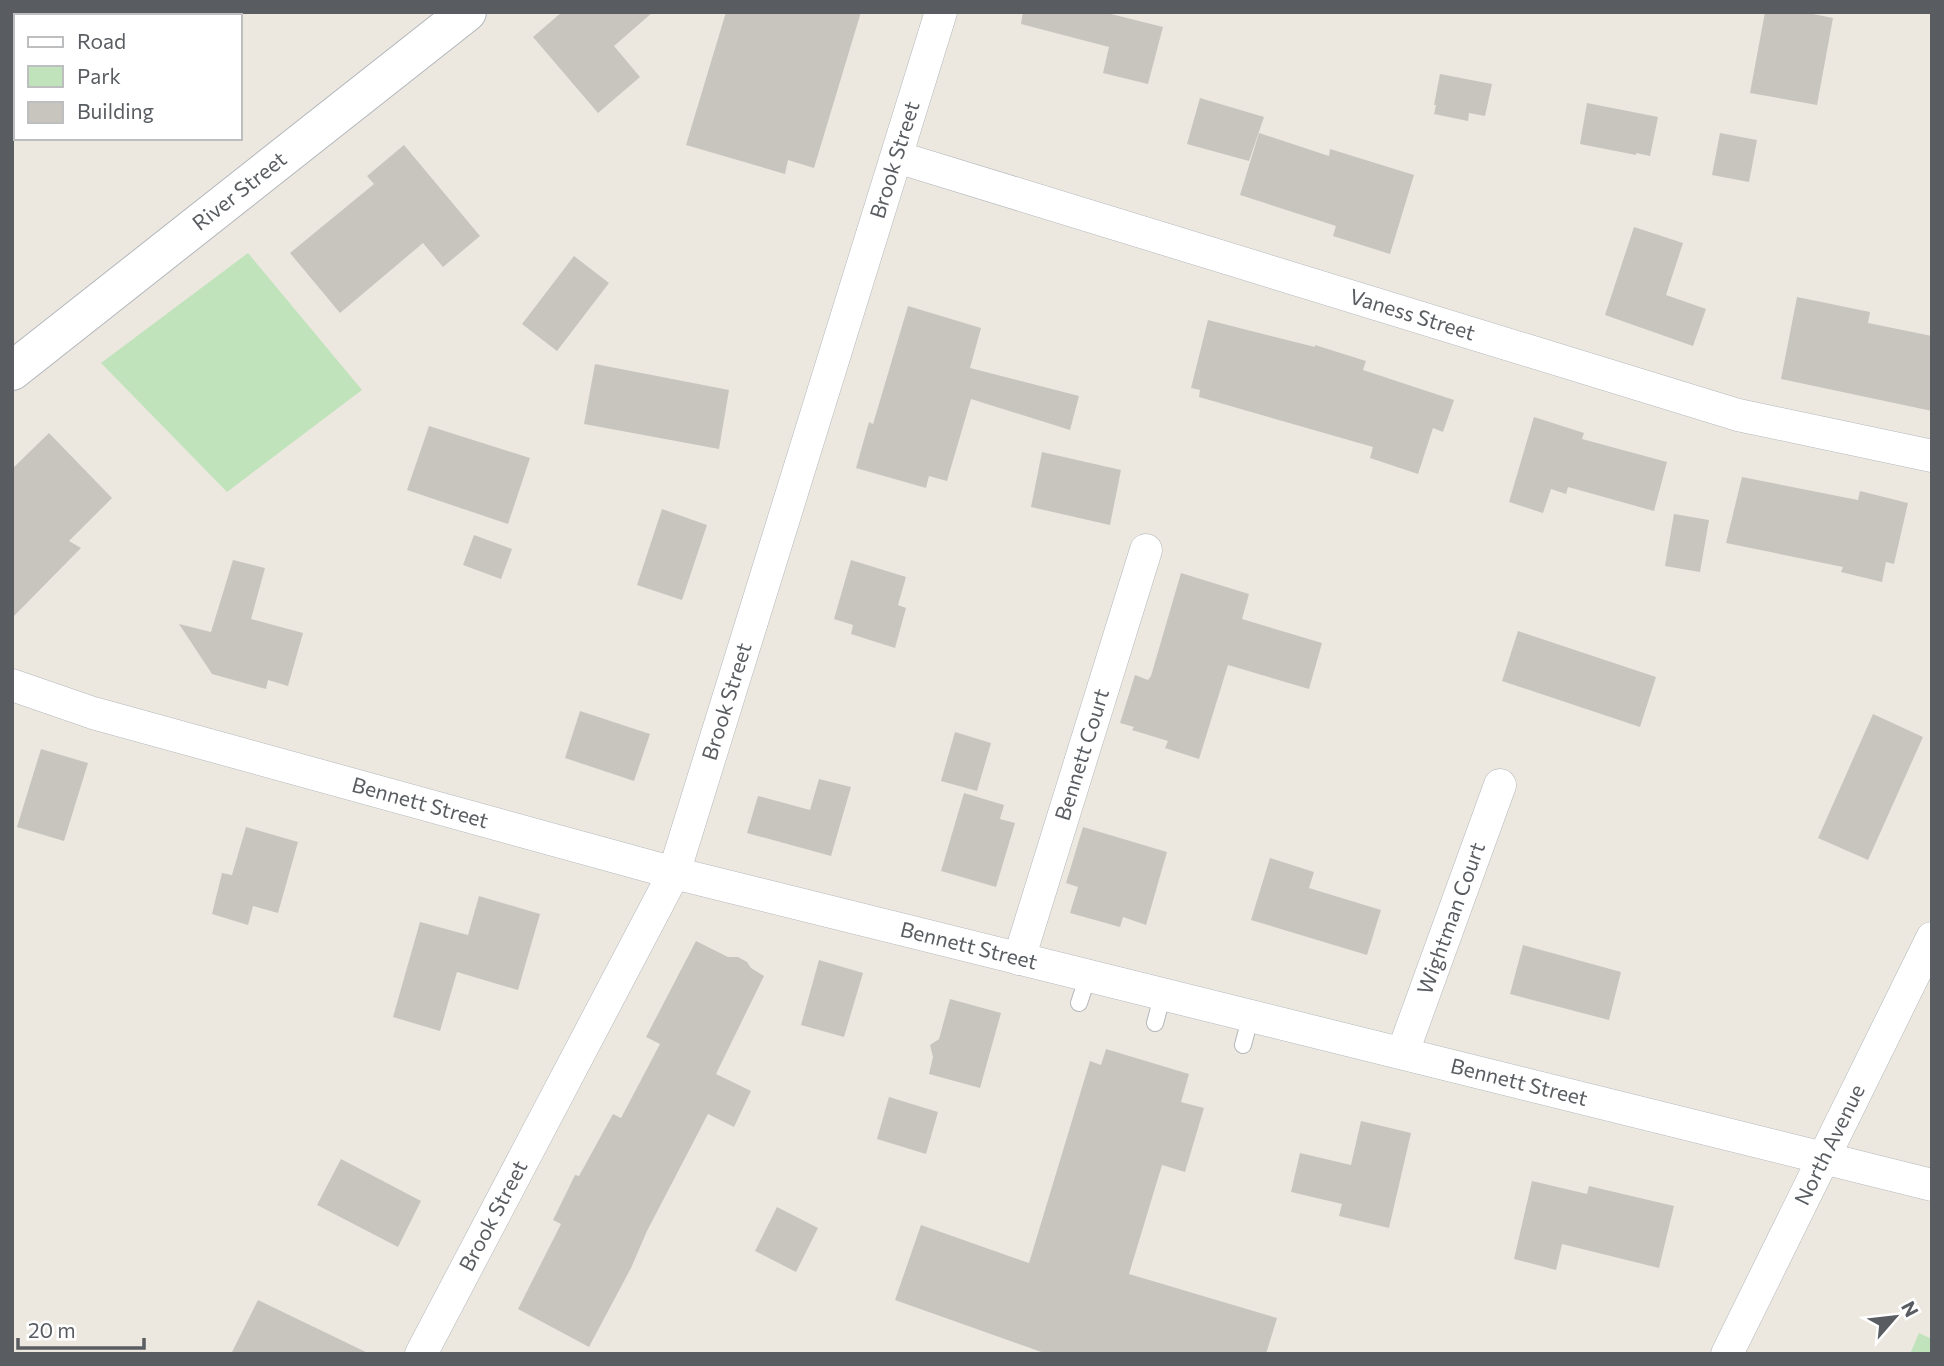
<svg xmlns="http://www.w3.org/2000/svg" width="1944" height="1366" font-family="Commissioner,sans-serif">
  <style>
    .green { fill: #c0e3bc }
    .building { fill: #c8c5bf }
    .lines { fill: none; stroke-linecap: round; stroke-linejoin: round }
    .lane-casing { stroke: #b3b7bb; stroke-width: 18 }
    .street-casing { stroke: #b3b7bb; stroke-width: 33 }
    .secondary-casing { stroke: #b2b6bb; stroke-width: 40 }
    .lane { stroke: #fff; stroke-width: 16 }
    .street { stroke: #fff; stroke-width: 32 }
    .secondary { stroke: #fff; stroke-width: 38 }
    .labels { text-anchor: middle; stroke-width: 5; stroke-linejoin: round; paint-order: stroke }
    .street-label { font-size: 21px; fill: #595d61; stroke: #fff }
  </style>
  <rect width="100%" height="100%" fill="#ece8e0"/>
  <path class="green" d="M 248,253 L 362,390 L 227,492 L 101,363 Z
    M 1919,1333 L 1932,1339 L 1932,1354 L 1910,1354 Z"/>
  <path class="building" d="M 562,12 L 653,12 L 614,46 L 640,77 L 598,113 L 533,37 Z
    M 726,12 L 861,12 L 814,168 L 788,160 L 785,174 L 686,145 Z
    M 1023,12 L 1103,12 L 1163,27 L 1148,84 L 1103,73 L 1109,47 L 1021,24 Z
    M 1765,12 L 1803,12 L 1833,18 L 1817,105 L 1750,93 Z
    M 1440,74 L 1492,84 L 1485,116 L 1469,113 L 1468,121 L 1434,114 L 1436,105 L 1434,105 Z
    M 1200,98 L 1264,117 L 1249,161 L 1187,144 Z
    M 1587,103 L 1658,117 L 1650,156 L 1636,153 L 1636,155 L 1580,144 Z
    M 1259,133 L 1329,156 L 1330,149 L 1414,175 L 1390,254 L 1333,236 L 1336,226 L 1240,195 Z
    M 1720,133 L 1757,140 L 1749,182 L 1712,175 Z
    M 404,145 L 480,236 L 443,267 L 423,243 L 340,313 L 290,253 L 374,184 L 367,176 Z
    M 1634,227 L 1683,243 L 1666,295 L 1706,309 L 1693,346 L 1605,315 Z
    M 574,256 L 609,283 L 557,351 L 522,324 Z
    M 1797,297 L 1870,312 L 1868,323 L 1932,336 L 1932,411 L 1781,379 Z
    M 908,306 L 981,328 L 970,368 L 1079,396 L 1070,430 L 971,399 L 947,481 L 929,476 L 926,488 L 856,468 L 869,422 L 873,424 Z
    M 1208,320 L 1315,347 L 1315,345 L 1366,361 L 1363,370 L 1454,400 L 1443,432 L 1433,428 L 1418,474 L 1370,458 L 1373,447 L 1199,397 L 1200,390 L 1191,388 Z
    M 595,364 L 729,390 L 719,449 L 584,424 Z
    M 1534,417 L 1584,433 L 1582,439 L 1667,462 L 1654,511 L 1568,487 L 1566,494 L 1551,489 L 1543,513 L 1509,502 Z
    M 429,426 L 530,458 L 508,524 L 407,490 Z
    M 49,433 L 112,498 L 69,541 L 81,548 L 12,618 L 12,469 Z
    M 1042,452 L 1121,470 L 1110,525 L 1031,507 Z
    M 1742,477 L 1858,500 L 1860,491 L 1908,503 L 1894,564 L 1886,562 L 1882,582 L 1841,572 L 1843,567 L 1726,543 Z
    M 662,509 L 707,525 L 682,600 L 637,585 Z
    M 1674,514 L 1709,520 L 1700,572 L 1665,566 Z
    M 474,535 L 512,549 L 501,579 L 463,565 Z
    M 233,560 L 265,568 L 251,619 L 303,633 L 288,686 L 268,680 L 266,689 L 212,674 L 179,624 L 211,632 Z
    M 851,560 L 906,577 L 898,605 L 906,608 L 895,648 L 851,634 L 853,625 L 834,619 Z
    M 1181,573 L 1249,594 L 1242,619 L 1322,643 L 1309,689 L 1228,665 L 1199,759 L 1165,748 L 1168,741 L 1132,730 L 1134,727 L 1120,723 L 1135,675 L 1148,680 L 1151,676 Z
    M 1518,631 L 1656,677 L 1640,727 L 1502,681 Z
    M 580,711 L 650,734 L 634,781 L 565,758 Z
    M 1873,714 L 1923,737 L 1868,860 L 1818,838 Z
    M 955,732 L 991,743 L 977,791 L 941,781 Z
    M 41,749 L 88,763 L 64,841 L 17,827 Z
    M 819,779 L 851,787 L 831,856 L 747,833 L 758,796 L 810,810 Z
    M 964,793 L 1004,805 L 1000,819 L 1015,823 L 996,887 L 941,871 Z
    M 246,827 L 298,842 L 278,913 L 253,906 L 248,925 L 212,914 L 222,873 L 232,875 Z
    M 1083,827 L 1167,852 L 1146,925 L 1123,917 L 1120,927 L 1070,913 L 1078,887 L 1066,883 Z
    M 1270,858 L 1314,872 L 1309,888 L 1381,910 L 1367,955 L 1251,920 Z
    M 479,896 L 540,914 L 518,990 L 457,972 L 440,1031 L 393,1017 L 420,922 L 468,935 Z
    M 696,941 L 728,957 L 738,957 L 747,962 L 751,968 L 764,976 L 716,1074 L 751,1091 L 734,1127 L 708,1114 L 647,1231 L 631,1268 L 589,1347 L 518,1309 L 561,1224 L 553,1220 L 575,1175 L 579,1176 L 613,1114 L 621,1118 L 660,1044 L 646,1037 Z
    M 1523,945 L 1621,972 L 1609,1020 L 1510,994 Z
    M 819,960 L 863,973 L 844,1037 L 801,1025 Z
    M 950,999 L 1001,1013 L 980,1088 L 929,1074 L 933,1057 L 930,1045 L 939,1039 Z
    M 1106,1049 L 1189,1074 L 1181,1102 L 1204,1108 L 1185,1172 L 1162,1165 L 1129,1274 L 1277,1318 L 1266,1354 L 1047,1354 L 895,1300 L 921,1225 L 1029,1263 L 1090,1061 L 1101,1065 Z
    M 889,1097 L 938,1112 L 926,1154 L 877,1139 Z
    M 1361,1121 L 1411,1133 L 1389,1228 L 1339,1216 L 1342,1204 L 1291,1192 L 1300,1153 L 1351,1165 Z
    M 341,1159 L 421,1201 L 398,1247 L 317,1205 Z
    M 1532,1181 L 1587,1194 L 1589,1186 L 1674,1206 L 1659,1268 L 1562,1244 L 1556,1270 L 1514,1259 Z
    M 777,1207 L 818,1228 L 796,1272 L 755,1251 Z
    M 258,1300 L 370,1354 L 231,1354 Z"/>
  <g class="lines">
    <g class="lane-casing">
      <path id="lane" d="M 1079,1003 L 1088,976
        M 1155,1023 L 1163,994
        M 1243,1045 L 1251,1015"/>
    </g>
    <g class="street-casing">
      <g id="street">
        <path id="s1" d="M 897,157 L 1738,415 L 1932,456"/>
        <path id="s2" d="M 12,685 L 93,713 L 674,873 L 1932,1185"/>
        <path id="s3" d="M 1019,959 L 1146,550"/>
        <path id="s4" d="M 1403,1052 L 1500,785"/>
        <path id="s5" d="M 421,1354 L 674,873 L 941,12"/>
        <path id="s6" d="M 1727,1354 L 1932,938"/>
      </g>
    </g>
    <g class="secondary-casing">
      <g id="secondary">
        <path id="s7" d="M 12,371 L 467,12"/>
      </g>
    </g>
    <use href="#lane" class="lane"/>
    <use href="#street" class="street"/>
    <use href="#secondary" class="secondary"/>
  </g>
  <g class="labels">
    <g class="street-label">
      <text dy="7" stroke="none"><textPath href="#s5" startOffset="1290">Brook Street</textPath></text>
      <text dy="7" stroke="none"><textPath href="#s7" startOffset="290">River Street</textPath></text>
      <text dy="7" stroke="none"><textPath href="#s1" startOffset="539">Vaness Street</textPath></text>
      <text dy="7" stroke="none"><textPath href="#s5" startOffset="723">Brook Street</textPath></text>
      <text dy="7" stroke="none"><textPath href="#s3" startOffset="214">Bennett Court</textPath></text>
      <text dy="7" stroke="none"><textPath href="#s2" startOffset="425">Bennett Street</textPath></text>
      <text dy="7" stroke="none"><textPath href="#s4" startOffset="142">Wightman Court</textPath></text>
      <text dy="7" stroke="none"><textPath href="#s2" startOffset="992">Bennett Street</textPath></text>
      <text dy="7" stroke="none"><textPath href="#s2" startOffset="1559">Bennett Street</textPath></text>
      <text dy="7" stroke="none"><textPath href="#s6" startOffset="233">North Avenue</textPath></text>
      <text dy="7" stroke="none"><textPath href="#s5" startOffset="156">Brook Street</textPath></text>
    </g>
  </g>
  <rect width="1944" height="1366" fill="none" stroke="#595d61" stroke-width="28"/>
  <rect x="14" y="14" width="228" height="126" fill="#ffffff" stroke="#bdbec0" stroke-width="2"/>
  <rect x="28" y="37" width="35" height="10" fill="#ffffff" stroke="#bdbec0" stroke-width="2"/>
  <text x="77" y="49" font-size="21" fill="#595d61">Road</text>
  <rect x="28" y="66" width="35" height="21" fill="#c0e3bc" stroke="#bdbec0" stroke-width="2"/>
  <text x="77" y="84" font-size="21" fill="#595d61">Park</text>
  <rect x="28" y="102" width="35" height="21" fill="#c8c5bf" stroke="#bdbec0" stroke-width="2"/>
  <text x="77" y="119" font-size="21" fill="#595d61">Building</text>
  <g transform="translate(1895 1317) rotate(62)" stroke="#ffffff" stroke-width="5" paint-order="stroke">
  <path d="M0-5L12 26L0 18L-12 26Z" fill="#595d61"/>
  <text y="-10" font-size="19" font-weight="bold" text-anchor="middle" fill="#595d61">N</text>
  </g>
  <path d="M18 1338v10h126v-10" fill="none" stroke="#595d61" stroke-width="3.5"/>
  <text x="28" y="1338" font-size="21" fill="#595d61" stroke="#ffffff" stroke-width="5" paint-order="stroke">20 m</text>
</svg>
